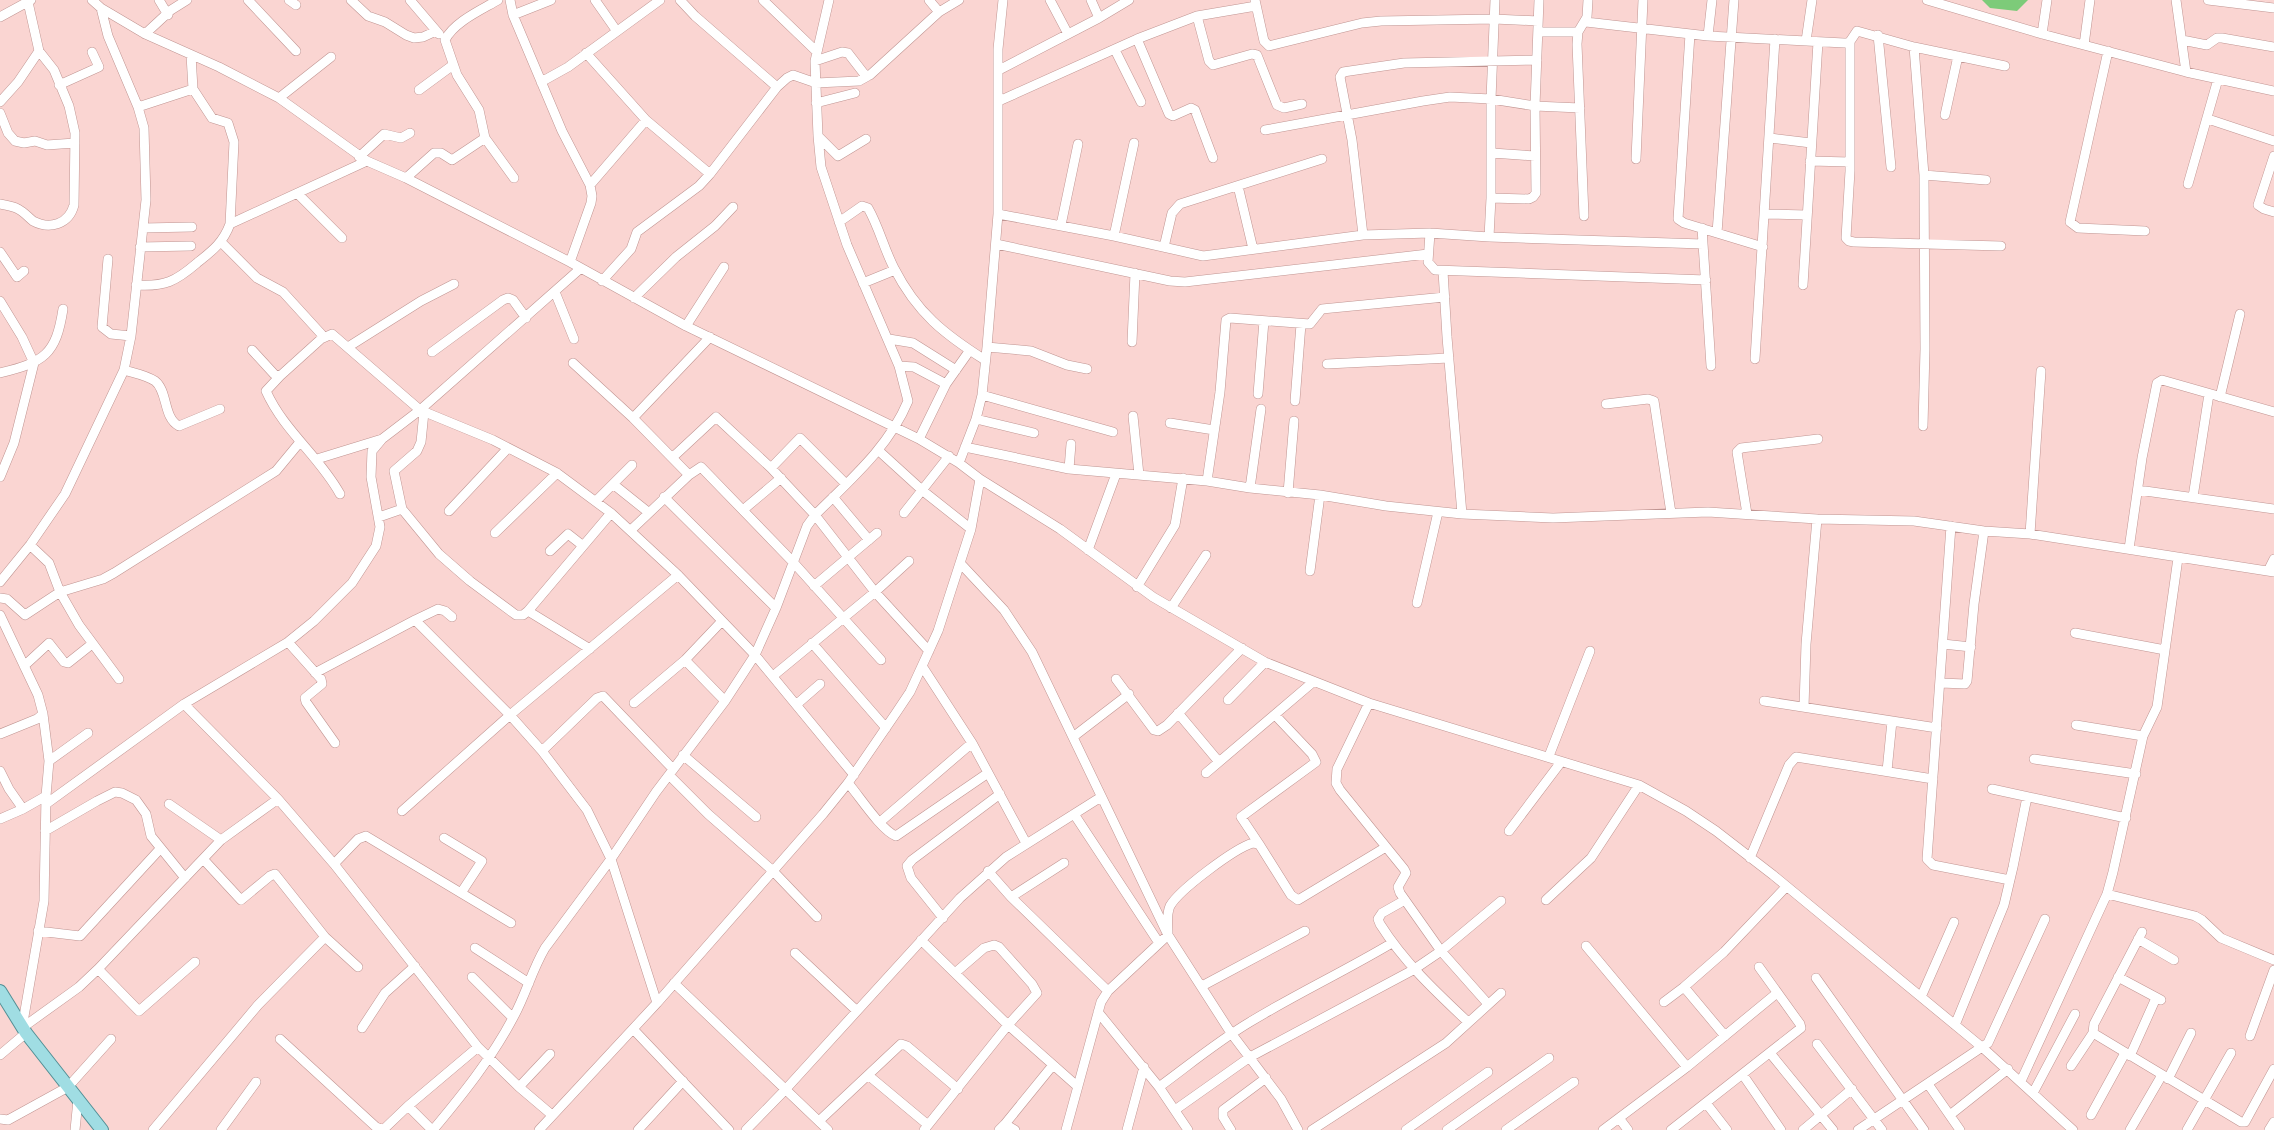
<svg xmlns="http://www.w3.org/2000/svg" width="2274" height="1130" font-family="'Source Serif 4',serif">
  <style>
    .water { fill: #7dcb79 }
    .lines { fill: none; stroke-linecap: round; stroke-linejoin: round }
    .minor-casing { stroke: #c09592; stroke-width: 10 }
    .major-casing { stroke: #538f95; stroke-width: 14 }
    .minor { stroke: #fff; stroke-width: 9 }
    .major { stroke: #a0dde3; stroke-width: 12 }
  </style>
  <rect width="100%" height="100%" fill="#fad5d2"/>
  <path class="water" d="M 1982,0 L 2028,0 L 2017,11 L 1990,8 Z"/>
  <g class="lines">
    <g class="minor-casing">
      <path id="minor" d="M 92,0 L 101,8 L 145,34 L 219,67 L 279,98 L 367,161 L 406,178 L 570,262 L 686,326 L 919,439 L 959,463 L 980,479 L 1060,529 L 1153,597 L 1265,662 L 1369,703 L 1639,785 L 1686,811 L 1716,831 L 1773,875 L 1983,1048 L 2073,1130
        M 159,0 L 168,15
        M 248,0 L 296,51
        M 289,0 L 296,5
        M 351,0 L 368,16 L 385,22 L 406,35 L 414,38 L 423,37 L 436,31
        M 410,0 L 439,34
        M 498,0 C 481,10 454,22 445,40 L 457,75 L 479,110 L 485,138 L 514,178
        M 510,0 L 513,15 L 562,131 L 590,185 L 592,196 L 591,203 L 570,262
        M 595,0 L 616,30
        M 680,0 L 695,16 L 777,87
        M 763,0 L 816,51
        M 929,0 L 939,12
        M 1050,0 L 1068,34
        M 1091,0 L 1099,18
        M 1255,0 L 1264,41 L 1269,46 L 1362,23 L 1381,21 L 1494,19 L 1538,21
        M 1927,0 L 2042,34 L 2186,72 L 2274,91
        M 2176,0 L 2186,72
        M 2208,0 L 2274,8
        M 513,15 L 551,0
        M 1197,16 L 1209,61 L 1213,65 L 1252,54 L 1257,55 L 1277,105 L 1284,108 L 1302,104
        M 0,17 L 31,0
        M 1586,22 L 1708,36 L 1844,43 L 1849,43 L 1857,31 L 1914,47 L 2005,66
        M 1538,32 L 1578,32
        M 145,34 L 171,10 L 187,0
        M 1690,34 L 1678,219 L 1684,223 L 1763,247
        M 2042,34 L 2047,0
        M 1878,35 L 1891,167
        M 1708,36 L 1712,0
        M 1137,39 L 1169,114 L 1173,116 L 1191,108 L 1195,110 L 1213,158
        M 2182,40 L 2207,45 L 2217,38 L 2222,38 L 2274,47
        M 1806,41 L 1812,0
        M 1850,41 L 1850,171 L 1846,238 L 1849,241 L 1854,242 L 2001,246
        M 2084,45 L 2090,0
        M 1914,47 L 1924,175 L 1925,349 L 1923,426
        M 1115,50 L 1141,102
        M 2108,51 L 2070,222 L 2078,228 L 2145,231
        M 586,53 L 646,120 L 710,174
        M 815,61 L 842,52 L 848,53 L 865,75 L 870,75 L 939,12 L 959,0
        M 999,70 L 1099,18 L 1129,0
        M 541,82 L 568,67 L 660,0
        M 59,85 L 99,67 L 92,52
        M 419,90 L 453,65
        M 279,98 L 331,57
        M 999,101 L 1137,39 L 1197,16 L 1256,6
        M 0,102 L 18,82 L 39,51
        M 816,103 L 855,93
        M 138,107 L 193,89
        M 0,113 L 8,133 L 15,141 L 24,143 L 35,141 L 47,145 L 75,143
        M 1945,115 L 1958,56
        M 2208,119 L 2274,141
        M 1265,130 L 1423,101 L 1450,97 L 1491,99 L 1535,106 L 1580,108
        M 818,136 L 838,156 L 866,139
        M 1770,138 L 1811,143
        M 1492,153 L 1535,156
        M 2274,156 L 2258,205 L 2264,209 L 2274,212
        M 359,157 L 384,134 L 401,138 L 410,133
        M 1636,159 L 1643,0
        M 1810,161 L 1850,162
        M 1924,175 L 1986,180
        M 406,178 L 434,153 L 441,153 L 452,160 L 485,138
        M 2188,184 L 2218,79
        M 590,185 L 646,120
        M 1238,186 L 1253,249
        M 298,194 L 342,238
        M 1491,198 L 1529,199 L 1533,197 L 1536,193 L 1535,106 L 1539,0
        M 0,204 C 6,205 13,206 18,209 C 24,212 28,217 33,221 C 50,230 69,224 74,205 L 75,133 L 69,106 L 54,70 L 39,51 L 28,2
        M 998,214 L 1114,236 L 1203,256 L 1363,235 L 1430,233 L 1489,237 L 1703,244
        M 1765,214 L 1806,215
        M 1584,216 L 1577,44 L 1578,32 L 1587,17 L 1588,0
        M 839,222 L 862,206 L 868,208 C 879,227 884,249 894,268 C 917,313 944,334 985,360
        M 230,224 L 367,161
        M 1061,225 L 1078,144
        M 143,228 L 192,227
        M 1702,228 L 1711,366
        M 1430,233 L 1428,262 L 1435,270 L 1706,280
        M 1717,233 L 1734,0
        M 1363,235 L 1352,140 L 1340,77 L 1343,72 L 1404,63 L 1537,60
        M 1114,236 L 1134,143
        M 1489,237 L 1491,198 L 1491,99 L 1495,0
        M 221,242 L 257,278 L 283,292 L 324,337
        M 996,244 L 1170,281 L 1185,282 L 1428,254
        M 140,247 L 191,246
        M 1164,247 L 1172,213 L 1180,204 L 1322,159
        M 0,252 L 17,277 L 24,271
        M 108,259 L 102,327 L 111,334 L 131,336
        M 1443,271 L 1447,337 L 1462,514
        M 602,281 L 631,249 L 637,232 L 699,186 L 710,174 L 777,87 L 787,78 L 793,75 L 816,83 L 859,81 L 868,76
        M 863,283 L 895,270
        M 136,285 C 165,287 176,281 197,263 C 212,251 223,243 230,224 L 234,142 L 228,123 L 212,118 L 193,89 L 191,55
        M 1803,285 L 1818,42
        M 555,292 L 574,339
        M 634,298 L 676,257 L 715,226 L 733,207
        M 0,301 L 22,337 L 34,363 L 14,443 L 0,477
        M 686,326 L 724,267
        M 889,339 L 913,343 L 956,370
        M 1132,342 L 1135,273
        M 348,347 L 421,301 L 454,284
        M 987,347 L 1031,351 L 1067,365 L 1087,369
        M 252,350 L 274,374 L 280,376 L 321,339 L 332,334 L 420,410 L 493,440 L 557,473 L 611,513 L 678,575 L 755,655 L 854,775
        M 432,352 L 503,300 L 508,298 L 513,300 L 526,318
        M 1755,359 L 1775,39
        M 573,363 L 633,418 L 689,475
        M 1327,364 L 1449,358
        M 899,366 L 914,367 L 946,384
        M 124,370 C 134,373 146,375 155,381 C 168,391 163,418 179,426 L 220,409
        M 0,373 C 44,362 56,355 63,309
        M 280,376 L 266,391 C 284,431 319,456 340,494
        M 1258,394 L 1264,321
        M 982,395 L 1113,432
        M 2220,397 L 2240,314
        M 1295,401 L 1301,324
        M 1606,404 L 1648,399 L 1654,401 L 1671,513
        M 424,412 L 421,442 L 417,451 L 394,471 L 402,509 L 439,554 L 470,581 L 516,615 L 523,615 L 528,611 L 611,513
        M 1133,416 L 1139,475
        M 633,418 L 710,337
        M 976,419 L 1034,433
        M 1170,423 L 1214,430
        M 919,439 L 946,384 L 970,350
        M 965,447 L 1069,469 L 1207,481 L 1250,488 L 1320,495 L 1386,506 L 1462,514 L 1553,518 L 1708,512 L 1817,519 L 1914,521 L 1984,531 L 2030,534 L 2274,572
        M 879,451 L 923,491 L 971,529
        M 673,457 L 716,417 L 771,468 L 815,515 L 875,592 L 929,651
        M 317,459 L 382,439
        M 959,463 L 976,419 L 982,395 L 987,347 L 998,214 L 998,49 L 1003,0
        M 771,468 L 800,438 L 846,484
        M 1069,469 L 1071,444
        M 1207,481 L 1220,392 L 1226,320 L 1230,318 L 1310,324 L 1322,309 L 1445,297
        M 613,484 L 648,512
        M 1250,488 L 1261,409
        M 2138,490 L 2274,509
        M 1288,493 L 1294,421
        M 664,497 L 776,608
        M 833,497 L 869,540
        M 2193,497 L 2209,394
        M 596,501 L 632,465
        M 743,510 L 781,478
        M 449,511 L 508,448
        M 904,513 L 949,456
        M 1747,514 L 1737,452 L 1741,448 L 1818,439
        M 379,517 L 402,509
        M 1951,526 L 1927,859 L 1933,865 L 2010,880
        M 631,530 L 689,475 L 701,467 L 793,562 L 881,660
        M 495,533 L 557,473
        M 2030,534 L 2041,371
        M 30,545 L 49,563 L 60,592 L 79,625 L 119,679
        M 2129,549 L 2142,458 L 2157,383 L 2162,380 L 2274,412
        M 1088,550 L 1116,474
        M 550,551 L 568,534 L 582,545
        M 960,563 L 1004,610 L 1032,652 L 1168,935 L 1231,1033 L 1281,1099 L 1298,1130
        M 1310,571 L 1320,495
        M 2268,571 L 2274,559
        M 0,582 L 30,545 L 65,494 L 124,370 L 131,336 L 146,200 L 144,128 L 138,107 L 108,36 L 101,8
        M 814,586 L 877,533
        M 1137,587 L 1175,525 L 1183,478
        M 0,598 L 7,599 L 25,615 L 60,592 L 103,579 L 114,573 L 276,471 L 300,442
        M 1417,603 L 1438,512
        M 1171,608 L 1206,555
        M 528,611 L 590,649
        M 0,615 L 38,695 L 43,714 L 49,761 L 46,796 L 44,901 L 22,1028
        M 415,620 L 510,715 L 542,751 L 587,810 L 611,859 L 657,1003
        M 2075,633 L 2165,650
        M 288,642 L 321,679 L 322,684 L 305,698 L 306,702 L 335,743
        M 812,643 L 886,728
        M 1943,644 L 1971,647
        M 685,660 L 725,701
        M 24,666 L 49,643 L 64,662 L 68,663 L 92,644
        M 922,666 L 972,743 L 1026,843
        M 315,673 L 415,620 L 438,609 L 445,611 L 452,617
        M 773,676 L 875,592 L 909,561
        M 1116,679 L 1154,730 L 1158,731 L 1167,725 L 1242,648
        M 1941,683 L 1965,684 L 1967,681 L 1974,604 L 1984,531
        M 1228,700 L 1265,662
        M 1764,701 L 1937,728
        M 634,703 L 685,660 L 722,621
        M 1369,703 L 1337,769 L 1336,783 L 1340,790 L 1404,869 L 1406,873 L 1398,887 L 1400,893 L 1441,951 L 1488,1004
        M 184,704 L 278,799 L 334,864 L 478,1047 L 519,1087 L 552,1115
        M 797,704 L 820,684
        M 1804,707 L 1806,644 L 1817,519
        M 1178,713 L 1219,762
        M 2076,725 L 2143,736
        M 0,734 L 37,719 L 43,714
        M 1073,737 L 1129,694
        M 542,751 L 597,698 L 603,696 L 673,769
        M 683,755 L 756,817
        M 1549,756 L 1590,651
        M 2034,759 L 2136,774
        M 49,761 L 88,733
        M 0,771 L 9,789 L 23,809
        M 1887,771 L 1892,721
        M 1206,773 L 1313,682
        M 669,775 L 708,814 L 773,871 L 817,917
        M 848,783 C 860,797 881,830 896,836 L 988,773
        M 1992,789 L 2126,818
        M 46,804 L 184,704 L 288,642 L 314,621 L 352,583 L 376,546 L 380,527 L 371,477 L 372,451 L 382,439 L 420,410 L 581,268
        M 169,804 L 221,840
        M 402,811 L 510,715 L 678,575
        M 1074,814 L 1159,943
        M 0,819 L 23,809 L 46,796
        M 880,822 L 972,743
        M 45,831 L 97,801 L 115,792 L 122,793 L 136,800 L 146,814 L 151,836 L 185,878
        M 1509,831 L 1561,762
        M 444,838 L 482,861 L 461,893
        M 1259,844 L 1241,817 L 1316,762 L 1312,754 L 1275,715
        M 1750,858 L 1789,765 L 1796,757 L 1933,779
        M 204,860 L 241,900 L 270,876 L 275,874 L 325,937 L 358,967
        M 334,864 L 358,839 L 366,836 L 511,923
        M 988,871 L 1011,897 L 1108,991
        M 2107,894 L 2195,916 L 2202,920 L 2221,938 L 2274,960
        M 1011,897 L 1064,863
        M 1405,900 L 1382,913 L 1378,919 L 1380,924 C 1404,962 1435,991 1468,1022
        M 1546,900 L 1591,858 L 1639,785
        M 943,918 L 911,878 L 907,866 L 912,860 L 1000,794
        M 38,931 L 80,936 L 160,849
        M 2142,932 L 2094,1024 L 2093,1033 L 2241,1122 L 2245,1122 L 2274,1069
        M 2138,939 L 2174,960
        M 921,940 L 1008,1025 L 1077,1086
        M 1586,946 L 1687,1067
        M 475,948 L 529,983
        M 795,953 L 857,1011
        M 98,969 L 139,1011 L 195,962
        M 472,977 L 513,1018
        M 2118,977 L 2161,1000
        M 1816,978 L 1924,1130
        M 674,983 L 828,1130
        M 1202,986 L 1305,931
        M 1684,987 L 1724,952 L 1786,887
        M 1921,997 L 1954,922
        M 1664,1002 L 1684,987 L 1725,1036
        M 1098,1012 L 1159,1087 L 1188,1130
        M 1955,1025 L 2004,905 L 2013,867 L 2027,797
        M 22,1028 L 79,987 L 98,969 L 221,840 L 278,799
        M 362,1028 L 385,993 L 415,966
        M 633,1029 L 729,1130
        M 2250,1036 L 2274,970
        M 280,1039 L 376,1127 L 381,1129 L 385,1128 L 408,1106 L 432,1130
        M 1817,1044 L 1882,1130
        M 1770,1053 L 1833,1130
        M 0,1055 L 26,1033
        M 2130,1056 L 2156,998
        M 2071,1066 L 2093,1033
        M 868,1075 L 928,1125
        M 1743,1075 L 1781,1130
        M 2168,1079 L 2191,1033
        M 2021,1081 L 2107,894 L 2113,872 L 2143,736 L 2157,707 L 2178,558
        M 1928,1084 L 1960,1130
        M 519,1087 L 550,1054
        M 1159,1087 C 1189,1065 1218,1041 1250,1022 C 1296,994 1345,971 1392,943
        M 2033,1093 L 2075,1014
        M 1706,1103 L 1727,1130
        M 408,1106 L 478,1047
        M 1175,1110 L 1250,1057 L 1413,970 L 1441,951 L 1501,901
        M 1950,1115 L 2008,1069
        M 2091,1115 L 2125,1053
        M 1619,1118 L 1628,1130
        M 0,1119 L 8,1120 L 68,1087 L 111,1039
        M 819,1121 L 901,1044 L 907,1046 L 958,1089
        M 1005,1124 L 1053,1065
        M 75,1130 L 78,1100
        M 153,1130 L 258,1005 L 325,937
        M 221,1130 L 256,1082
        M 433,1130 C 463,1094 492,1058 514,1016 C 526,994 532,970 545,948 L 611,859 L 656,792 L 725,701 L 755,655 L 776,608 L 807,526 L 815,515 C 850,480 889,447 908,401 L 899,366 L 847,245 L 821,167 L 818,136 L 815,61 L 829,0
        M 539,1130 L 657,1003 L 823,814 L 848,783 L 896,713 L 910,692 L 922,666 L 938,631 L 971,529 L 980,479
        M 638,1130 L 683,1081
        M 746,1130 L 785,1090 L 960,898 L 1006,857 L 1101,797
        M 924,1130 L 1008,1025 L 1037,993 L 1032,984 L 999,947 L 994,945 L 984,948 L 955,973
        M 999,1130 L 1005,1124 L 1015,1130
        M 1066,1130 L 1101,1002 L 1108,991 L 1168,935 C 1168,925 1166,915 1170,906 C 1179,890 1235,848 1253,843 L 1259,844 L 1291,895 L 1298,900 L 1386,847
        M 1127,1130 L 1144,1067
        M 1231,1130 L 1223,1117 L 1223,1110 L 1266,1078
        M 1312,1130 L 1446,1043 L 1501,993
        M 1406,1130 L 1488,1072
        M 1447,1130 L 1549,1058
        M 1506,1130 L 1574,1082
        M 1603,1130 L 1687,1067 L 1777,993
        M 1671,1130 L 1801,1028 L 1800,1024 L 1759,967
        M 1803,1130 L 1852,1089
        M 1858,1130 L 1988,1043 L 2045,919
        M 2130,1130 L 2162,1075
        M 2187,1130 L 2231,1053
        M 2269,1130 L 2274,1122"/>
    </g>
    <g class="major-casing">
      <path id="major" d="M 0,991 L 26,1033 L 102,1130"/>
    </g>
    <use href="#minor" class="minor"/>
    <use href="#major" class="major"/>
  </g>
</svg>
